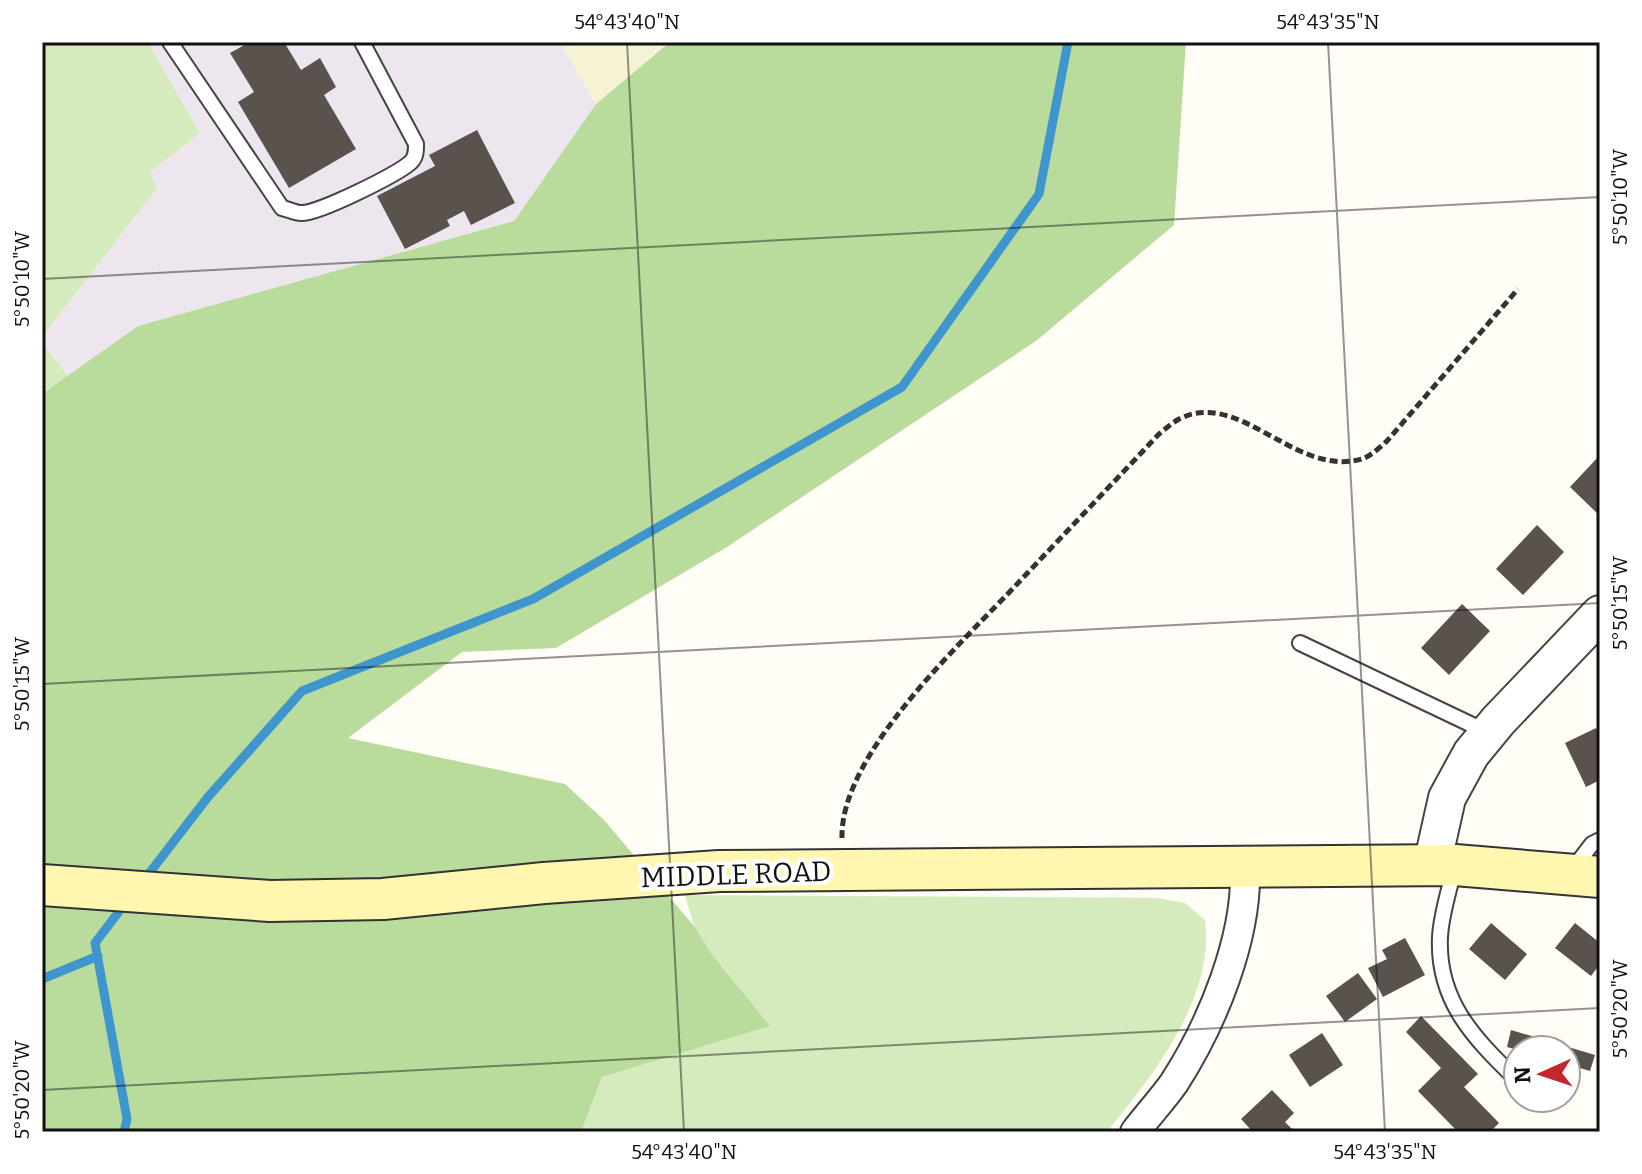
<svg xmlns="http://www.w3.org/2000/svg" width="1642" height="1174" font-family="Bitter,serif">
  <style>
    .industrial { fill: #eee6ef }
    .farmland { fill: #f6f3d4 }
    .green { fill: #d5ebbd }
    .forest { fill: #b9dc9c }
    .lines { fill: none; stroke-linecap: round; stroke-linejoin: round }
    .stream { stroke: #3f96cf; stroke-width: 9 }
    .building { fill: #5a524d }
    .service-casing { stroke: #444; stroke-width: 18 }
    .minor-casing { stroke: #444; stroke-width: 32 }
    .tertiary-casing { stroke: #444; stroke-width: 40 }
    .secondary-casing { stroke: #333; stroke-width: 44 }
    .path { stroke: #333; stroke-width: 5; stroke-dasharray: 8 4; stroke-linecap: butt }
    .service { stroke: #fff; stroke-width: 14 }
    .minor { stroke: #fff; stroke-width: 28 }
    .tertiary { stroke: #fff; stroke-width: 36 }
    .secondary { stroke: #fff6b0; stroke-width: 40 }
    .ticks { fill: none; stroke: #111; stroke-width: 2; stroke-opacity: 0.45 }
    .labels { text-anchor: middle; stroke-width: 8; stroke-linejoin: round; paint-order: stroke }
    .street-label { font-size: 28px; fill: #111; stroke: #fff }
    .neatline { fill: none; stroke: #111; stroke-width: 3 }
    .ticks-label { font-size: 20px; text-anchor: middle; fill: #111 }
  </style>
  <rect width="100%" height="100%" fill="#fffdf5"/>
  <path class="industrial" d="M 148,42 L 560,42 L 596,104 L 514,221 L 138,326 L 68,376 L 42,342 L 42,337 L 157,188 L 149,172 L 200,133 Z"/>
  <path class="farmland" d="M 560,42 L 670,42 L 596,104 Z"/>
  <path class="green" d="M 42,42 L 148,42 L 200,133 L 150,172 L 157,188 L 42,337 Z
    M 42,342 L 68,376 L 42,394 Z
    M 685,895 L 1157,898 L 1185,903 L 1205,920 C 1215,998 1153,1075 1107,1132 L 581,1132 L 602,1077 L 769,1026 L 713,956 L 694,926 Z"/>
  <path class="forest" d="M 670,42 L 1186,42 L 1174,225 L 1036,341 L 727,547 L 556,648 L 462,652 L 348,738 L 565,784 L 604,820 L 694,926 L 713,956 L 770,1026 L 602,1077 L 581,1132 L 42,1132 L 42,394 L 138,326 L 514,221 L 596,104 Z"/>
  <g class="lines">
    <path class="stream" d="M 144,880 L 208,797 L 302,691 L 533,599 L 902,387 L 1039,194 L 1068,42
      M 42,979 L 98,956
      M 124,1132 L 127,1119 L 95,943 L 127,901"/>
  </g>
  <path class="building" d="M 250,42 L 284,42 L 301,70 L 320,58 L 336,87 L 324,95 L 356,149 L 289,188 L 238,102 L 254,92 L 230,53 Z
    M 477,130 L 515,203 L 471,225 L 464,211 L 447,220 L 450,226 L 405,249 L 377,196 L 435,166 L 429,155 Z
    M 1600,455 L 1600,511 L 1598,514 L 1570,487 Z
    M 1537,525 L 1564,552 L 1523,595 L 1496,569 Z
    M 1462,604 L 1490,631 L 1449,675 L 1421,648 Z
    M 1596,728 L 1600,737 L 1600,780 L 1586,787 L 1565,743 Z
    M 1491,923 L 1527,954 L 1505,980 L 1469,949 Z
    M 1575,923 L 1600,943 L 1600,964 L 1591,976 L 1555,948 Z
    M 1405,938 L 1425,975 L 1383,997 L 1368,968 L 1387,959 L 1382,950 Z
    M 1358,973 L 1377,999 L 1345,1022 L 1326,996 Z
    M 1421,1016 L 1478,1074 L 1464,1087 L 1499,1123 L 1490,1132 L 1458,1132 L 1418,1091 L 1441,1068 L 1406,1032 Z
    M 1511,1030 L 1595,1055 L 1590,1071 L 1566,1064 L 1566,1050 L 1518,1050 L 1507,1047 Z
    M 1322,1033 L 1343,1065 L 1310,1087 L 1289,1055 Z
    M 1272,1090 L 1294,1113 L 1285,1122 L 1295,1132 L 1253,1132 L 1241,1119 Z"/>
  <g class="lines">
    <g class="service-casing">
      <path id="service" d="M 170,42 L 282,208 C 288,209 295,213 301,213 C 318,214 398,174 411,162 C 416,157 416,151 416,144 L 362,42
        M 1300,643 L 1487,732
        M 1454,869 C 1449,891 1441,915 1440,937 C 1437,1001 1474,1038 1516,1079
        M 1572,870 L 1592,844 L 1600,840"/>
    </g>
    <g class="minor-casing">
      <path id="minor" d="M 1135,1132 C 1147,1116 1162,1100 1174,1083 C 1212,1024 1248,938 1245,866"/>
    </g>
    <g class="tertiary-casing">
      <path id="tertiary" d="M 1432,865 L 1447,798 L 1471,754 L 1498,721 L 1600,614"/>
    </g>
    <g class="secondary-casing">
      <path id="secondary" d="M 42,885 L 270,901 L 383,899 L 544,883 L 719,871 L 1455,865 L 1600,877"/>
    </g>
    <path class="path" d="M 842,838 C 840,753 964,641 1020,581 C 1066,532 1113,483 1159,434 C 1165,429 1172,423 1179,419 C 1240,388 1295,478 1362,459 C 1371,456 1380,447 1387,441 L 1518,289"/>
    <use href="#service" class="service"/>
    <use href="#minor" class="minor"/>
    <use href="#tertiary" class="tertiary"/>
    <use href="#secondary" class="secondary"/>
  </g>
  <path class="ticks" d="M 627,42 L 684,1132M 1328,42 L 1385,1132M 42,279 L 1600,197M 42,684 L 1600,603M 42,1090 L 1600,1008"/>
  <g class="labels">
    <g class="street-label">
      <text transform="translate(736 874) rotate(-2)" y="10">MIDDLE ROAD</text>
    </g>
  </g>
  <rect width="1642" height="1174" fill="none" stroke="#ffffff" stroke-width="88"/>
  <g transform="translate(1542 1074) rotate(267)"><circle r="38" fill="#ffffff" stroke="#a0a0a0" stroke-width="2"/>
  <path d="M0-6L14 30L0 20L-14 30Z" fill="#c4262e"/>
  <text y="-12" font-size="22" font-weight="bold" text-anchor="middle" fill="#111111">N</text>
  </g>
  <rect x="44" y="44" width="1554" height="1086" class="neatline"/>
  <g class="ticks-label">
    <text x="627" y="29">54°43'40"N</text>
    <text x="1328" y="29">54°43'35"N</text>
    <text transform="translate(1620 197) rotate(-90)" y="7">5°50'10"W</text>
    <text transform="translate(22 279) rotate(-90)" y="7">5°50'10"W</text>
    <text transform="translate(1620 603) rotate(-90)" y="7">5°50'15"W</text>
    <text transform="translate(22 684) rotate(-90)" y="7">5°50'15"W</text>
    <text transform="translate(1620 1009) rotate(-90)" y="7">5°50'20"W</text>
    <text transform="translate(22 1090) rotate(-90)" y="7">5°50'20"W</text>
    <text x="684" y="1159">54°43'40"N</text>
    <text x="1385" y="1159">54°43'35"N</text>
  </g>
</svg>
